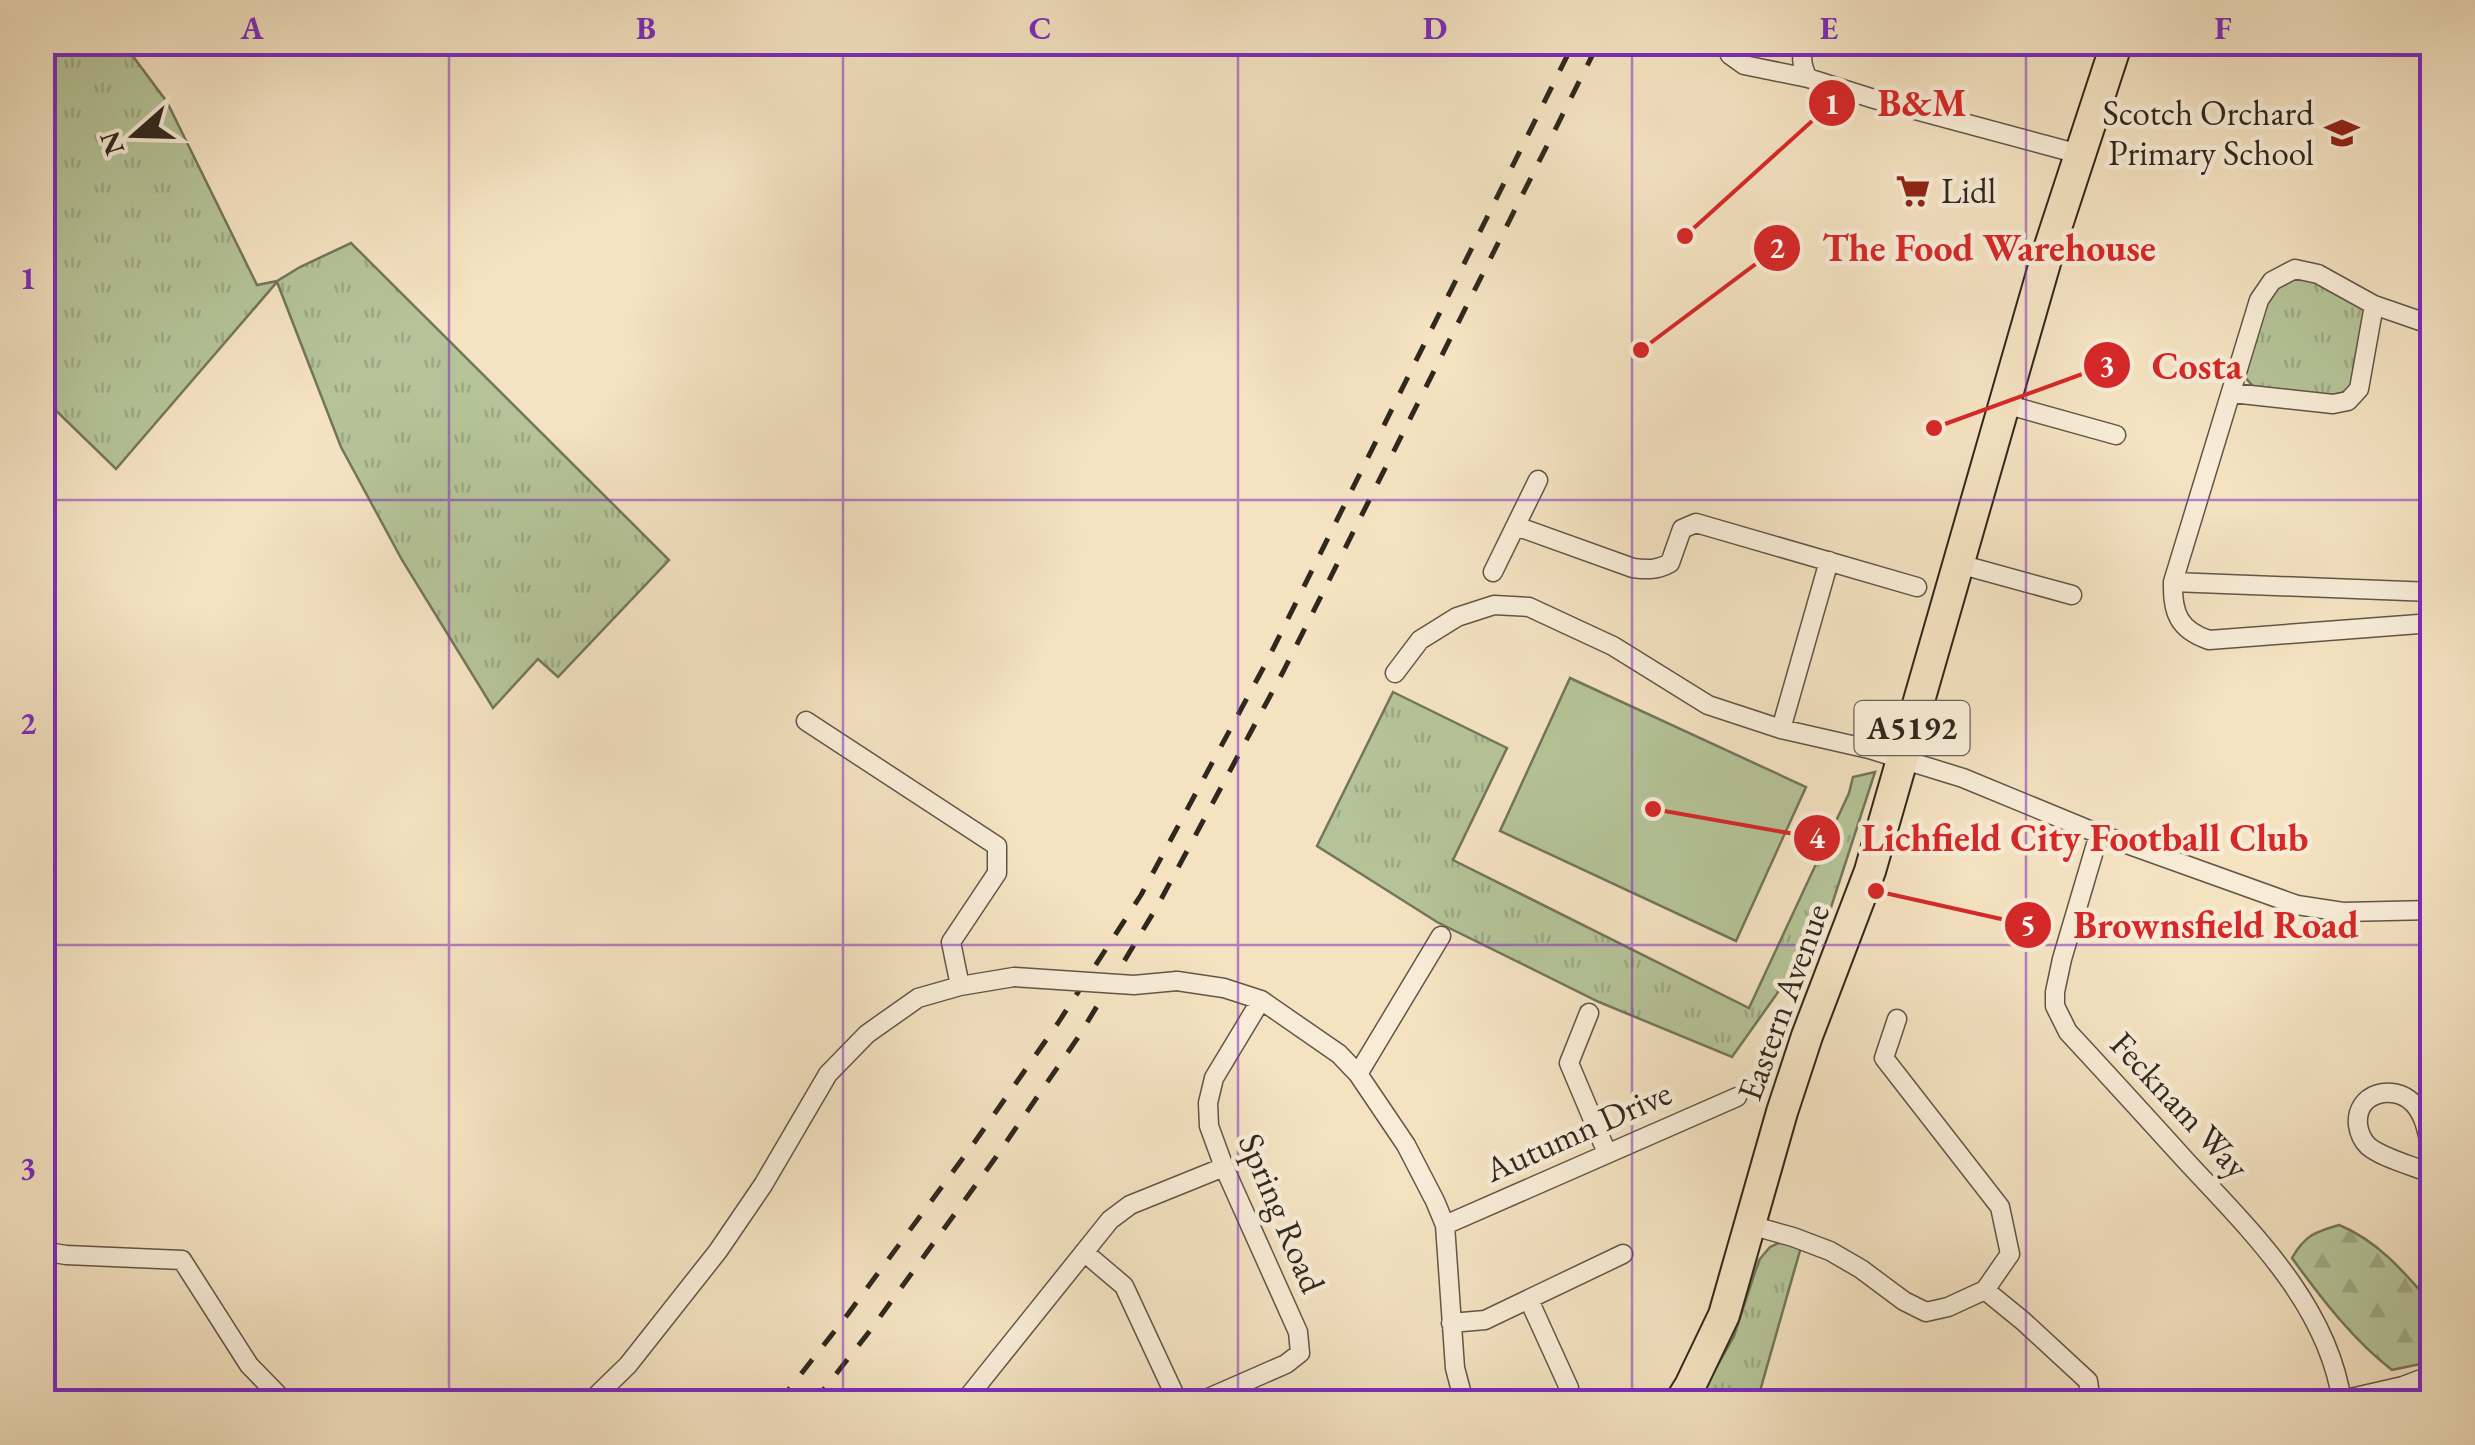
<svg xmlns="http://www.w3.org/2000/svg" width="2475" height="1445" font-family="'EB Garamond',serif">
  <style>
    .grass { fill: url(#grass-tufts); stroke: #72765b; stroke-width: 2.5 }
    .forest { fill: url(#forest-firs); stroke: #72765b; stroke-width: 2.5 }
    .pitch { fill: #b5c498; stroke: #72765b; stroke-width: 2.5 }
    .lines { fill: none; stroke-linecap: round; stroke-linejoin: round }
    .minor-casing { stroke: #615647; stroke-width: 21 }
    .trunk-casing { stroke: #30281e; stroke-width: 34 }
    .minor { stroke: #f8ecd7; stroke-width: 18 }
    .trunk { stroke: #f4e2c1; stroke-width: 30 }
    .rail { stroke: #30281e; stroke-width: 5; stroke-dasharray: 18 18; stroke-linecap: butt }
    .minor-bridge-casing { stroke: #615647; stroke-width: 21; stroke-linecap: butt }
    .minor-bridge { stroke: #f8ecd7; stroke-width: 18 }
    .grid { fill: none; stroke: #7b2cbf; stroke-width: 2.5; stroke-opacity: 0.55 }
    .labels { text-anchor: middle; stroke-width: 9; stroke-linejoin: round; paint-order: stroke }
    .shield { fill: #f8ecd7; stroke: #6c6356; stroke-width: 2.5 }
    .shield-label { font-size: 32px; font-weight: bold; fill: #30281e }
    .poi-label { font-size: 35px; fill: #30281e; stroke: #f8ecd7; text-anchor: end }
    .street-label { font-size: 35px; fill: #30281e; stroke: #f8ecd7 }
    .leader { fill: none; stroke: #d62828; stroke-width: 4 }
    .callout-dot { fill: #d62828; stroke: #f8ecd7; stroke-width: 4 }
    .mark-label { font-size: 30px; text-anchor: middle; font-weight: bold; fill: #fff }
    .callout-label { font-size: 38px; text-anchor: middle; font-weight: bold; fill: #d62828; stroke: #f8ecd7; stroke-width: 9; stroke-linejoin: round; paint-order: stroke }
    .neatline { fill: none; stroke: #7b2cbf; stroke-width: 4 }
    .grid-label { font-size: 32px; text-anchor: middle; font-weight: bold; fill: #7b2cbf }
  </style>
  <defs>
    <pattern id="grass-tufts" width="24" height="20" patternUnits="userSpaceOnUse" patternTransform="scale(2.5)"><rect width="24" height="20" fill="#b5c498"/><path d="M3 7l-1-3M5 7V3M7 7l1-3M15 17l-1-3M17 17v-4M19 17l1-3" fill="none" stroke="#9ca883"/></pattern>
    <pattern id="forest-firs" width="22" height="20" patternUnits="userSpaceOnUse" patternTransform="scale(2.5)"><rect width="22" height="20" fill="#b5c498"/><path d="M5 1l3.5 6h-7zM16 11l3.5 6h-7z" fill="#9ca883"/></pattern>
  </defs>
  <rect width="100%" height="100%" fill="#f4e2c1"/>
  <filter id="stains"><feTurbulence type="fractalNoise" baseFrequency=".002" numOctaves="4"/><feColorMatrix values="0 0 0 0 .2 0 0 0 0 .09 0 0 0 0 .02 0 0 0 .5 -.17"/></filter>
  <radialGradient id="worn" r=".72"><stop offset=".6" stop-color="#630" stop-opacity="0"/><stop offset="1" stop-color="#630" stop-opacity=".3"/></radialGradient>
  <path class="grass" d="M 42,43 L 123,43 L 167,102 L 257,285 L 277,281 L 300,267 L 351,243 L 669,560 L 558,677 L 538,659 L 493,708 L 402,560 L 341,447 L 277,282 L 116,469 L 43,398 Z
    M 2291,278 L 2312,278 L 2367,308 C 2364,326 2361,367 2355,381 C 2344,407 2280,392 2256,390 L 2245,377 L 2263,301 L 2273,289 Z
    M 1393,692 L 1507,748 L 1453,860 L 1749,1008 L 1849,793 L 1853,777 L 1875,772 L 1825,926 L 1732,1057 L 1599,1002 L 1437,922 L 1317,846 Z
    M 1783,1241 L 1801,1247 L 1758,1398 L 1756,1402 L 1697,1402 L 1734,1336 L 1759,1260 L 1770,1247 Z"/>
  <path class="forest" d="M 2339,1225 C 2377,1240 2405,1273 2431,1303 L 2432,1356 L 2420,1364 L 2392,1370 C 2353,1340 2321,1298 2292,1258 C 2305,1235 2315,1232 2339,1225 Z"/>
  <path class="pitch" d="M 1570,678 L 1806,787 L 1736,941 L 1500,831 Z"/>
  <g class="lines">
    <g class="minor-casing">
      <path id="minor" d="M 1725,42 L 1730,55 L 1744,65 L 1808,78 L 1871,98 L 2079,154
        M 1807,42 C 1800,55 1801,65 1808,78
        M 2432,325 L 2374,305 L 2318,274 L 2295,269 L 2272,281 L 2259,300 L 2173,582 C 2172,613 2179,630 2209,640 L 2432,623
        M 2232,393 L 2333,404 L 2348,401 L 2359,389 L 2374,305
        M 2005,404 L 2116,435
        M 1516,526 L 1633,568 C 1648,570 1657,570 1670,563 L 1682,529 L 1696,523 L 1917,587
        M 1959,564 L 2072,595
        M 1493,572 L 1538,480
        M 2173,582 L 2432,592
        M 1395,673 L 1420,640 L 1457,617 L 1494,605 L 1529,607 L 1613,646 L 1708,705 L 1781,729 L 1869,749 L 1963,778 L 2099,834 L 2297,905 L 2343,912 L 2432,910
        M 806,721 L 997,846 L 997,873 L 951,942 L 960,986
        M 1781,729 L 1829,561
        M 2099,834 L 2062,959 L 2055,992 L 2055,1006 L 2068,1032 C 2108,1075 2148,1119 2187,1162 C 2251,1231 2328,1305 2342,1402
        M 1177,981 L 1224,988 L 1261,1000 L 1339,1054 L 1358,1074 L 1406,1145 L 1435,1201 L 1445,1225 L 1455,1368 L 1464,1402
        M 1589,1013 L 1569,1063 L 1607,1153
        M 1897,1019 L 1884,1058 L 2000,1207 L 2010,1254 L 1985,1290
        M 1358,1074 L 1441,936
        M 2432,1154 C 2428,1137 2426,1116 2413,1103 C 2393,1083 2355,1093 2358,1125 C 2359,1132 2362,1140 2368,1146 C 2382,1158 2414,1166 2432,1174
        M 1445,1225 L 1737,1097
        M 1750,1225 L 1793,1237 L 1830,1251 L 1861,1269 L 1904,1301 L 1926,1312 L 1948,1307 L 1985,1290 L 2023,1321 L 2088,1381 L 2091,1402
        M 42,1251 L 66,1255 L 182,1260 L 249,1365 L 285,1402
        M 1084,1252 L 1124,1286 L 1178,1402
        M 1529,1300 L 1569,1388
        M 1451,1323 L 1485,1320 L 1623,1254
        M 2342,1400 L 2403,1386 L 2432,1375
        M 590,1402 L 628,1365 L 718,1251 L 763,1185 L 828,1074 L 867,1034 L 918,998 L 960,986 L 1014,977
        M 964,1402 L 1110,1220 L 1130,1205 L 1224,1167
        M 1199,1402 L 1286,1364 L 1300,1353 L 1298,1332 L 1224,1167 L 1209,1126 L 1208,1103 L 1214,1078 L 1261,1000"/>
    </g>
    <g class="trunk-casing">
      <path id="trunk" d="M 1680,1402 L 1690,1386 L 1724,1315 L 1782,1112 L 1807,1036 L 1870,871 L 2049,249 L 2117,42"/>
    </g>
    <use href="#minor" class="minor"/>
    <use href="#trunk" class="trunk"/>
    <path class="rail" d="M 779,1402 L 848,1314 L 974,1143 L 1058,1023 L 1141,895 L 1267,661 L 1574,42
      M 814,1402 L 869,1332 L 996,1157 L 1079,1036 L 1158,905 L 1284,670 L 1599,42"/>
    <g class="minor-bridge-casing">
      <path id="minor-bridge" d="M 1014,977 L 1134,985 L 1177,981"/>
    </g>
    <use href="#minor-bridge" class="minor-bridge"/>
  </g>
  <path class="grid" d="M 449,42 L 449,1402M 843,42 L 843,1402M 1238,42 L 1238,1402M 1632,42 L 1632,1402M 2026,42 L 2026,1402M 42,500 L 2432,500M 42,945 L 2432,945"/>
  <defs>
    <g id="school-bare" transform="scale(2.7)"><path d="M0-5L7-2L0 1L-7-2ZM-4 1L0 2.5L4 1V4Q0 6-4 4Z" fill="#8f2418" stroke="#f8ecd7" stroke-width="2.5" paint-order="stroke"/></g>
    <g id="supermarket-bare" transform="scale(2.7)"><path d="M-6-5.5h2.5l.6 2H6L4.5 2H-2.5L-4.4-4H-6ZM-1.5 3.2a1.3 1.3 0 1 0 .1 0ZM3 3.2a1.3 1.3 0 1 0 .1 0Z" fill="#8f2418" stroke="#f8ecd7" stroke-width="2.5" paint-order="stroke"/></g>
  </defs>
  <g fill-rule="evenodd">
    <use href="#school-bare" x="2342" y="133"/>
    <use href="#supermarket-bare" x="1913" y="191"/>
  </g>
  <g class="labels">
    <rect class="shield" x="1854.5" y="701" width="115" height="54" rx="8"/>
    <g class="shield-label">
      <text x="1912" y="739">A5192</text>
    </g>
    <g class="poi-label">
      <text x="2314" y="125">Scotch Orchard<tspan x="2314" dy="40">Primary School</tspan></text>
      <text x="1941" y="203" text-anchor="start">Lidl</text>
    </g>
    <g class="street-label">
      <text transform="translate(1783 1002) rotate(-70)" y="12">Eastern Avenue</text>
      <text transform="translate(2180 1105) rotate(47)" y="12">Fecknam Way</text>
      <text transform="translate(1578 1131) rotate(-24)" y="12">Autumn Drive</text>
      <text transform="translate(1282 1213) rotate(67)" y="12">Spring Road</text>
    </g>
  </g>
  <path class="leader" d="M1685 236L1832 103M1641 350L1777 248M1934 428L2107 365M1653 809L1817 838M1876 891L2028 925"/>
  <g class="callout-dot">
    <circle cx="1685" cy="236" r="10"/>
    <circle cx="1641" cy="350" r="10"/>
    <circle cx="1934" cy="428" r="10"/>
    <circle cx="1653" cy="809" r="10"/>
    <circle cx="1876" cy="891" r="10"/>
    <circle cx="1832" cy="103" r="25"/>
    <circle cx="1777" cy="248" r="25"/>
    <circle cx="2107" cy="365" r="25"/>
    <circle cx="1817" cy="838" r="25"/>
    <circle cx="2028" cy="925" r="25"/>
  </g>
  <g class="mark-label">
    <text x="1832" y="114">1</text>
    <text x="1777" y="258">2</text>
    <text x="2107" y="376">3</text>
    <text x="1817" y="848">4</text>
    <text x="2028" y="935">5</text>
  </g>
  <g class="callout-label">
    <text x="1922" y="116">B&amp;M</text>
    <text x="1989" y="261">The Food Warehouse</text>
    <text x="2197" y="379">Costa</text>
    <text x="2085" y="851">Lichfield City Football Club</text>
    <text x="2216" y="938">Brownsfield Road</text>
  </g>
  <rect width="2475" height="1445" fill="none" stroke="#f4e2c1" stroke-width="110"/>
  <g transform="translate(135 135) rotate(250)" stroke="#f8ecd7" stroke-width="8" paint-order="stroke">
  <path d="M0-8L18 38L0 25L-18 38Z" fill="#30281e"/>
  <text y="-15" font-size="28" font-weight="bold" text-anchor="middle" fill="#30281e">N</text>
  </g>
  <rect x="55" y="55" width="2365" height="1335" class="neatline"/>
  <g class="grid-label">
    <text x="252" y="39">A</text>
    <text x="646" y="39">B</text>
    <text x="1040" y="39">C</text>
    <text x="1435" y="39">D</text>
    <text x="1829" y="39">E</text>
    <text x="2223" y="39">F</text>
    <text x="28" y="289">1</text>
    <text x="28" y="734">2</text>
    <text x="28" y="1179">3</text>
  </g>
  <rect width="100%" height="100%" filter="url(#stains)"/>
  <rect width="100%" height="100%" fill="url(#worn)"/>
</svg>
